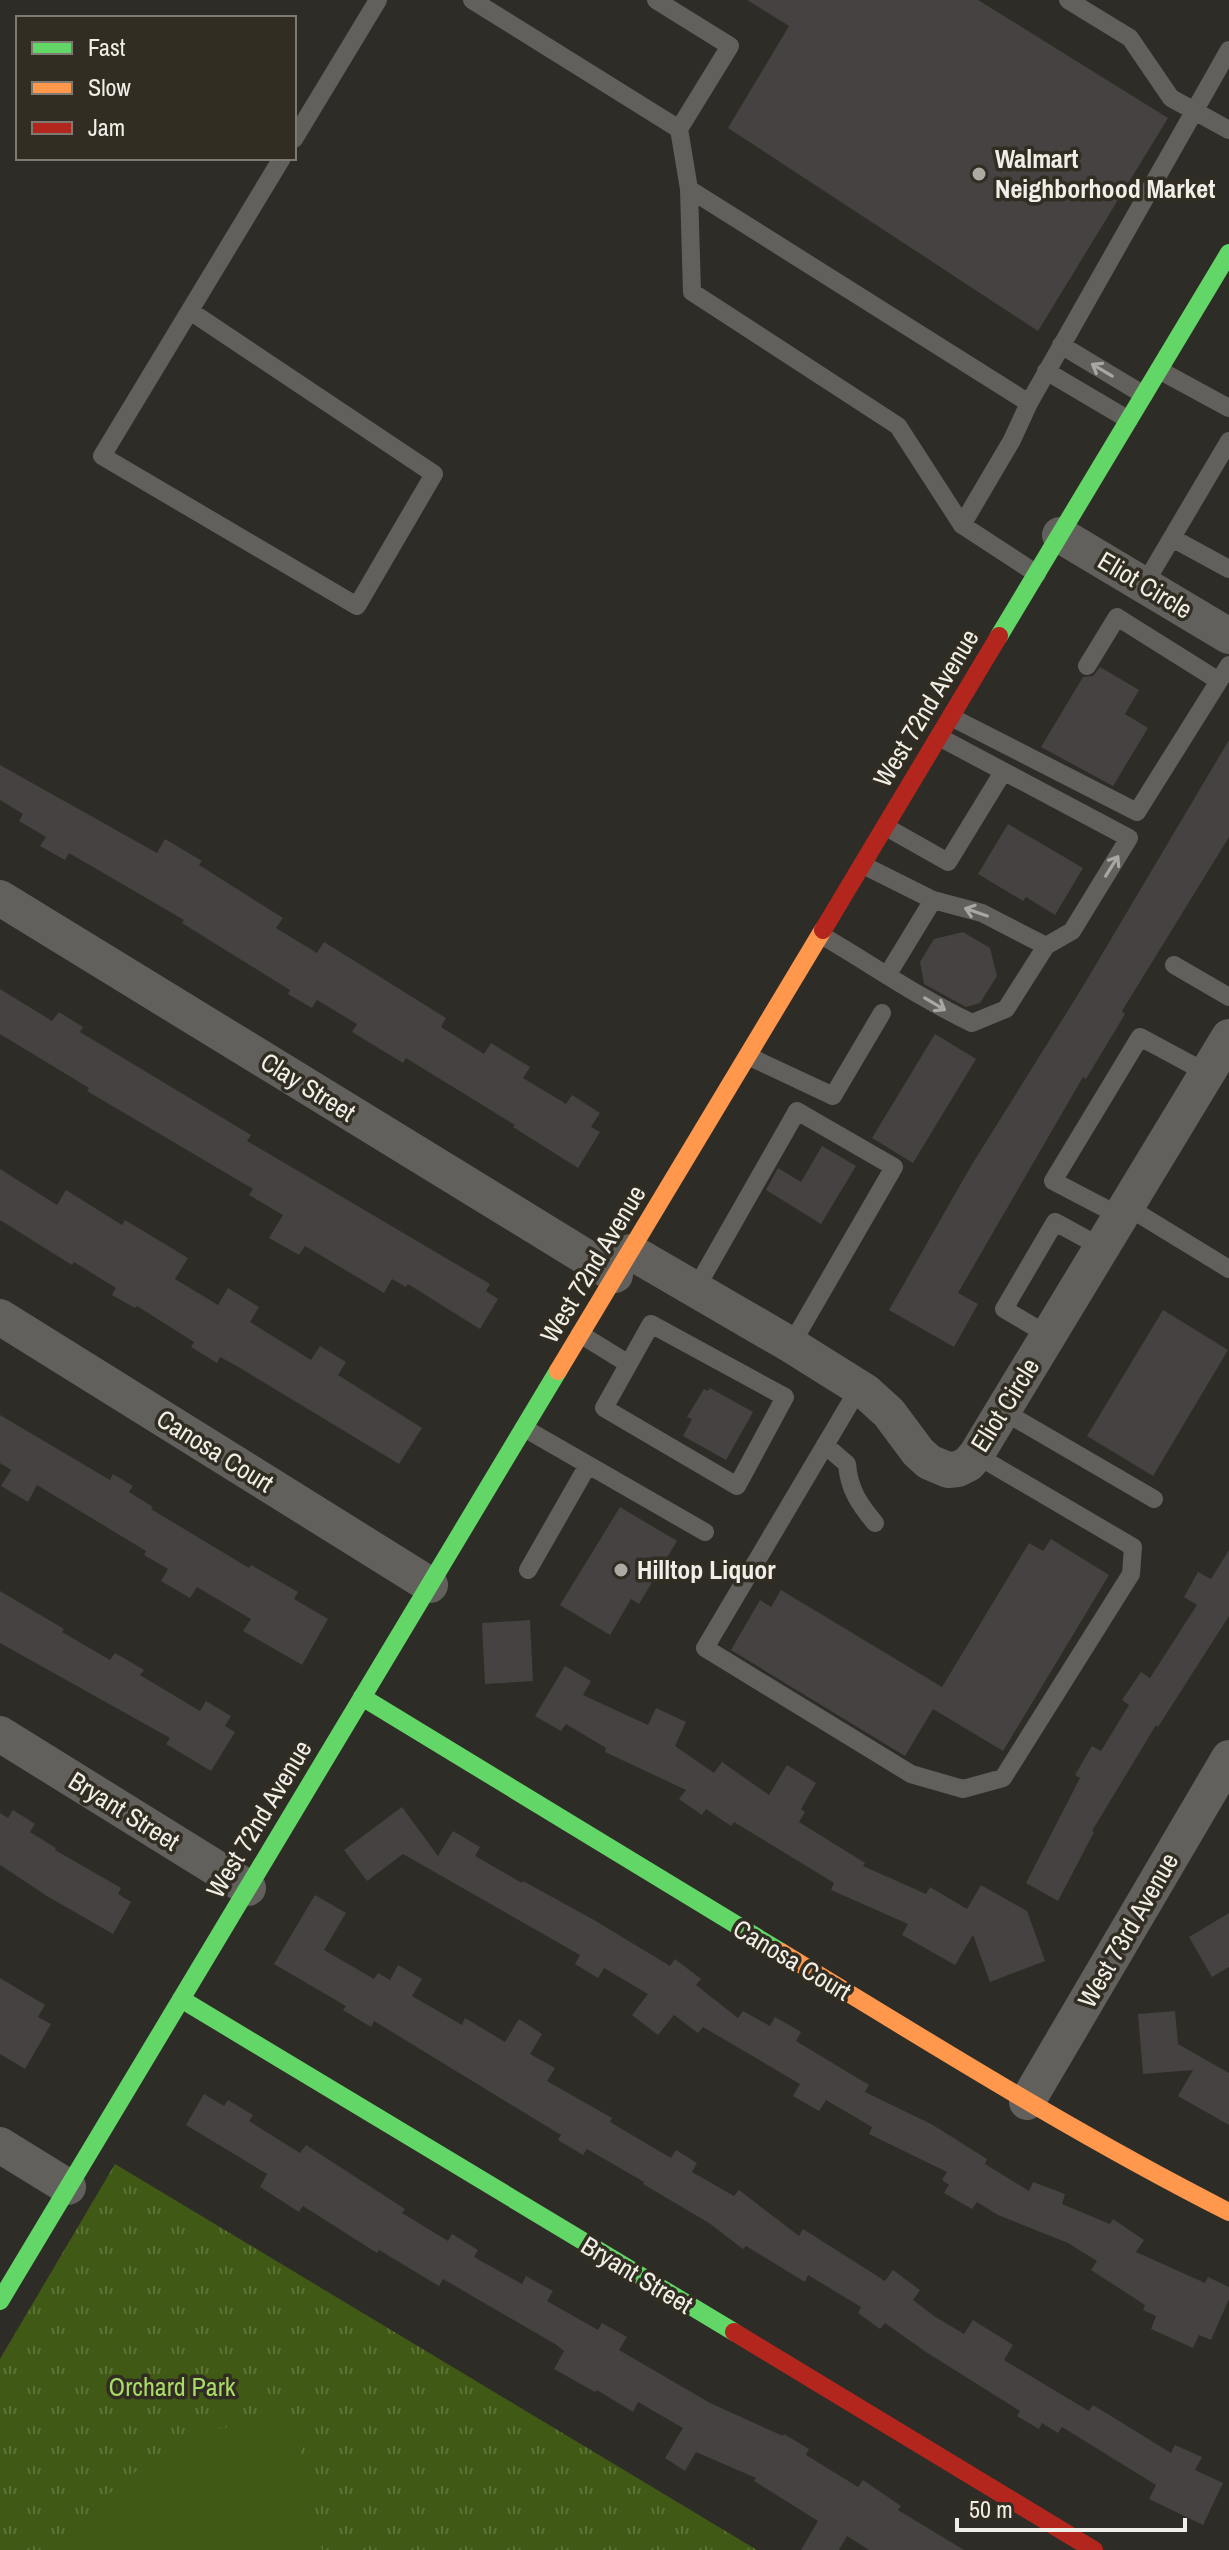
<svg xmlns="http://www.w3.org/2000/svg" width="1229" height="2550" font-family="'Archivo Narrow',sans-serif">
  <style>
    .grass { fill: url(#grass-tufts) }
    .garden { fill: #405a16 }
    .building { fill: #454241 }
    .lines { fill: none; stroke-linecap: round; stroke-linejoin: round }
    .lane { stroke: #62605c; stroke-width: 18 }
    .street { stroke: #62605c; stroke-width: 36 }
    .fast { stroke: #63d668; stroke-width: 18 }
    .slow { stroke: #ff974d; stroke-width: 18 }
    .jam { stroke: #b3261e; stroke-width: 18 }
    .oneway { stroke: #aaa7a2 }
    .poi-dot { fill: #adaaa3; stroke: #322d23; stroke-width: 3 }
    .labels { text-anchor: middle; stroke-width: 7; stroke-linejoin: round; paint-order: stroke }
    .poi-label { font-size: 26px; font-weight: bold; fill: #f1eee7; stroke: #322d23; text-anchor: start }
    .street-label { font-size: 26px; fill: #f1eee7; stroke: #322d23 }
    .park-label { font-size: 26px; fill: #a9dc67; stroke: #322d23 }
  </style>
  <defs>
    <pattern id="grass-tufts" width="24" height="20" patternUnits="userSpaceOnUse" patternTransform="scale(2)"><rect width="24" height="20" fill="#405a16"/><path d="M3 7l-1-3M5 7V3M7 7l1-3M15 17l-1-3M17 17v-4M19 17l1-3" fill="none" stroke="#5c7238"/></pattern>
  </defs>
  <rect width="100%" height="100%" fill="#2e2c26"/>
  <path class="grass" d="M 115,2164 L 757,2550 L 0,2550 L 0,2359 Z"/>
  <path class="garden" d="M 292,2418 L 322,2550 L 61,2550 C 83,2510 157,2448 201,2434 C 230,2424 262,2422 292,2418 Z"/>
  <path class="building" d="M 747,0 L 978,0 L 1168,118 L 1038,331 L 728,128 L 789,26 Z
    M 1100,667 L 1139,690 L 1125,714 L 1148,728 L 1113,786 L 1041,747 L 1083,677 L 1093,676 Z
    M 1229,740 L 1229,837 L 1122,1011 L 1125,1014 L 1086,1079 L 1083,1077 L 958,1293 L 978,1304 L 954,1347 L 889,1310 L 971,1166 L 1082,988 Z
    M 0,765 L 157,853 L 165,839 L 202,861 L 199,865 L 283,918 L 276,928 L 317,953 L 324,942 L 446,1018 L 441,1027 L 484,1054 L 491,1043 L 530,1067 L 523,1078 L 566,1104 L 572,1095 L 600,1113 L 591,1127 L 600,1132 L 578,1168 L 513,1127 L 515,1125 L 406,1058 L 403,1063 L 352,1032 L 357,1024 L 317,1000 L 312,1008 L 288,994 L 290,990 L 182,923 L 184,920 L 69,853 L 65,860 L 40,846 L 46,837 L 19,821 L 23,814 L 0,800 Z
    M 1008,824 L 1083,868 L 1055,915 L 1026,897 L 1023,901 L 978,874 Z
    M 963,932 L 990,948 L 997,976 L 980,1003 L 966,1007 L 924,984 L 920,962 L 934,939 Z
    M 0,989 L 52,1021 L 59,1012 L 83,1027 L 80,1032 L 251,1135 L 247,1141 L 490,1284 L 486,1291 L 498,1299 L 480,1329 L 408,1284 L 406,1287 L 392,1279 L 384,1293 L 305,1246 L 299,1255 L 269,1238 L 283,1215 L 249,1195 L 253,1189 L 87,1091 L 89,1088 L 0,1034 Z
    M 935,1034 L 976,1059 L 913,1163 L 872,1138 Z
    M 822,1146 L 856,1166 L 821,1224 L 766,1190 L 778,1168 L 801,1182 Z
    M 0,1169 L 57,1205 L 66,1190 L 122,1225 L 125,1220 L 188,1258 L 175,1279 L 218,1305 L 228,1288 L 259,1307 L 250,1322 L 311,1360 L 320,1346 L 346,1362 L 338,1375 L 422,1428 L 399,1464 L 235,1365 L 220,1357 L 217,1363 L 191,1347 L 194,1342 L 137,1306 L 135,1308 L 112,1295 L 116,1288 L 74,1262 L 72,1265 L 0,1220 Z
    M 1163,1310 L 1228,1350 L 1153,1476 L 1087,1436 Z
    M 710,1388 L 753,1412 L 726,1460 L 683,1436 L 692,1419 L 687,1417 L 704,1389 L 708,1391 Z
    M 0,1415 L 110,1480 L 113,1474 L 133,1486 L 129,1492 L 153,1507 L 151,1509 L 249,1568 L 251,1565 L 298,1592 L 294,1599 L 328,1619 L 302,1665 L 243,1631 L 251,1619 L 197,1587 L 190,1598 L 161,1581 L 168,1569 L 144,1555 L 146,1551 L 37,1485 L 28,1502 L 1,1486 L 11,1470 L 0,1463 Z
    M 620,1507 L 677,1541 L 639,1604 L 631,1599 L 610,1635 L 560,1605 Z
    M 1051,1539 L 1109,1575 L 1003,1751 L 933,1709 L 905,1756 L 731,1650 L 760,1600 L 771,1607 L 781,1590 L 942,1687 L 1029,1543 L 1043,1551 Z
    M 1229,1550 L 1229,1616 L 1158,1727 L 1156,1725 L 1092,1831 L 1094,1832 L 1058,1901 L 1026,1883 L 1080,1778 L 1075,1775 L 1092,1746 L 1101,1751 L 1129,1705 L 1122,1700 L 1141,1672 L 1150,1678 L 1197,1605 L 1184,1597 L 1198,1572 L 1211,1579 Z
    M 0,1591 L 64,1629 L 62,1632 L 110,1660 L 115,1653 L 144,1670 L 140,1675 L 200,1711 L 206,1701 L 231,1716 L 225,1726 L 235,1732 L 211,1771 L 166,1744 L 170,1738 L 0,1643 Z
    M 530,1620 L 533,1681 L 485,1684 L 482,1623 Z
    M 565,1666 L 591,1681 L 583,1695 L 648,1725 L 656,1708 L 686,1722 L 675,1746 L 714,1773 L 722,1762 L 769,1795 L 787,1765 L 816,1783 L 801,1809 L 805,1812 L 799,1822 L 865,1863 L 863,1866 L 926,1894 L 930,1887 L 967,1909 L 981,1885 L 1027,1911 L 1045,1961 L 990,1982 L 973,1935 L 955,1965 L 902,1935 L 908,1924 L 831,1890 L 834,1883 L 734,1822 L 731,1826 L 706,1809 L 702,1815 L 679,1799 L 686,1790 L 605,1752 L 606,1748 L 566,1724 L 561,1731 L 535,1716 Z
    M 402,1807 L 438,1856 L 453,1831 L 480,1847 L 475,1856 L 522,1883 L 523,1881 L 594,1920 L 670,1966 L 675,1959 L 701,1979 L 696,1985 L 738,2018 L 743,2011 L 770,2026 L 775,2017 L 801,2032 L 796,2041 L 869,2085 L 865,2092 L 933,2125 L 987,2159 L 985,2164 L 1029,2191 L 1033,2182 L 1065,2194 L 1062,2204 L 1110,2224 L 1113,2219 L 1144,2240 L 1136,2252 L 1205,2283 L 1208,2277 L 1229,2287 L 1229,2299 L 1211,2340 L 1199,2335 L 1193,2348 L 1151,2329 L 1156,2316 L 1143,2310 L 1145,2305 L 1091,2270 L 1097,2261 L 1068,2243 L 998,2215 L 977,2202 L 972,2209 L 944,2193 L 949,2185 L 942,2180 L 947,2172 L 869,2134 L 872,2127 L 826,2100 L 819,2111 L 793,2096 L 800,2084 L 703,2027 L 698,2033 L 674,2015 L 658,2035 L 632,2015 L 648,1994 L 604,1968 L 598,1978 L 575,1964 L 580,1955 L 403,1854 L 367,1881 L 344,1850 Z
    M 13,1810 L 35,1824 L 30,1832 L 56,1848 L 55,1850 L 121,1888 L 118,1894 L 131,1902 L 113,1934 L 47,1896 L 0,1865 L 0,1813 L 8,1818 Z
    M 315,1895 L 346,1913 L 324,1950 L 374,1979 L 378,1973 L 390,1980 L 398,1965 L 422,1979 L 412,1996 L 462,2025 L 465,2018 L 505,2042 L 519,2019 L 542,2034 L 530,2054 L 555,2068 L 547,2081 L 612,2118 L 610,2122 L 671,2158 L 676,2150 L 697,2163 L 692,2172 L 734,2196 L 739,2190 L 799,2236 L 803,2229 L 885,2281 L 893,2270 L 920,2290 L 913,2300 L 934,2316 L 964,2334 L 973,2320 L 1013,2345 L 1004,2360 L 1089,2411 L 1093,2405 L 1171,2453 L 1175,2445 L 1202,2457 L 1195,2470 L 1223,2483 L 1203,2525 L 1149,2499 L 1156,2485 L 1062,2427 L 1058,2433 L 1042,2423 L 1039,2429 L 1017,2416 L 1020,2411 L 926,2352 L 885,2323 L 880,2329 L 858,2313 L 861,2307 L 808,2275 L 805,2282 L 746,2246 L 743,2249 L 709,2223 L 643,2184 L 644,2182 L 587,2149 L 583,2155 L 558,2140 L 561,2135 L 374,2021 L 371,2027 L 343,2010 L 346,2006 L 274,1964 Z
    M 1229,1913 L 1229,1967 L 1212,1977 L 1189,1937 Z
    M 0,1978 L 45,2005 L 38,2017 L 51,2024 L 25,2069 L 0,2054 Z
    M 1175,2011 L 1178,2044 L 1229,2073 L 1229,2125 L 1178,2096 L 1193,2070 L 1143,2074 L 1138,2014 Z
    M 204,2094 L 224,2106 L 228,2100 L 253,2115 L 249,2121 L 300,2153 L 306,2145 L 405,2209 L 402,2213 L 448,2241 L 452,2234 L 478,2250 L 474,2257 L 522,2284 L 526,2276 L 553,2291 L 547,2301 L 598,2330 L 602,2323 L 627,2337 L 619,2350 L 710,2403 L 783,2436 L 784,2434 L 809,2449 L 806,2455 L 858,2487 L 863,2480 L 901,2506 L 898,2510 L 964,2550 L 869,2550 L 847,2536 L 839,2550 L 801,2550 L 818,2521 L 754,2481 L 756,2478 L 696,2452 L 685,2471 L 665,2458 L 683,2428 L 638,2402 L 633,2412 L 597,2390 L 595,2392 L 554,2369 L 564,2351 L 555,2344 L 443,2279 L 439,2286 L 379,2250 L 377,2253 L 303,2206 L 299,2212 L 260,2187 L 267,2174 L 186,2125 Z"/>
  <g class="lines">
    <path class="lane" d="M 472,0 L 679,129 L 689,189 L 1029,403 L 1229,50
      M 656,0 L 730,46 L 679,129
      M 1068,0 L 1130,38 L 1171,98 L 1229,130
      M 294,139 L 378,0
      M 689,189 L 692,292 L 898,426 L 962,525 L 1037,574
      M 190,311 L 434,474 L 357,606 L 102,456 L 282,158
      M 1061,345 L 1144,395
      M 1159,370 L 1229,408
      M 1046,371 L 1129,420
      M 962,525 L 1012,440 L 1029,403
      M 1172,538 L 1229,569
      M 1144,585 L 1229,441
      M 1087,666 L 1117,617 L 1219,681
      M 951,717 L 1137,812 L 1229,665
      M 886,827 L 948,862 L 1003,772
      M 863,865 L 933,900 L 982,913 L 1046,946
      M 821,935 C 871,964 919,998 972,1023 L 1006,1009 L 1046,946 L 1072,931 L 1129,838 L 939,737
      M 1174,965 L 1229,997
      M 888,974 L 933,900
      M 748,1056 L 833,1096 L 882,1013
      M 1126,1206 L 1229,1269
      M 1120,1216 L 1053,1181 L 1140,1037 L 1207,1073
      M 695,1290 L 797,1111 L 894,1167 L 791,1345
      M 651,1324 L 785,1397 L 737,1486 L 604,1408 Z
      M 580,1334 L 627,1363
      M 1048,1335 L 1004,1309 L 1055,1222 L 1101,1247
      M 859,1388 L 705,1648 L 911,1774 L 963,1789 L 1003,1778 L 1131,1574 L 1133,1547 L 976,1455
      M 1003,1411 L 1154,1499
      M 524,1428 L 705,1532
      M 825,1445 L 847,1464 C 849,1489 859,1504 875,1523
      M 528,1570 L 588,1465"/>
    <path class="street" d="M 1060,535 L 1229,636
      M 0,898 L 615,1275
      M 631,1252 L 791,1345 L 866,1392 L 889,1413 L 918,1452 L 929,1462 L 948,1470 L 958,1469 L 968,1464 L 976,1455 L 1229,1037
      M 0,1317 L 430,1585
      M 0,1734 L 248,1888
      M 1027,2102 L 1229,1758
      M 0,2145 L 68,2187"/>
    <path class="fast" d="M 999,636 L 1229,253
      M 362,1697 L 781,1952
      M 181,1999 L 734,2332
      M 0,2301 L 558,1371"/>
    <path class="slow" d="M 558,1371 L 823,930
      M 781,1952 C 929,2042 1075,2134 1229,2212"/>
    <path class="jam" d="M 823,930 L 999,636
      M 734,2332 L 1094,2550"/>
  </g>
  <defs><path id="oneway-shaft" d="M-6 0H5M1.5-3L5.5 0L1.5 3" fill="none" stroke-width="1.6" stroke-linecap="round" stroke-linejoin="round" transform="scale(2)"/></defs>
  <g class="oneway">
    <use href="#oneway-shaft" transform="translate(1102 370) rotate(-149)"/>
    <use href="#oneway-shaft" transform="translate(1112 866) rotate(-58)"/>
    <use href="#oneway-shaft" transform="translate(976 912) rotate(-161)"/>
    <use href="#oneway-shaft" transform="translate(935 1004) rotate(31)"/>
  </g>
  <g class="poi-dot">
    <circle cx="979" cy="174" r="8"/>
    <circle cx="621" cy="1570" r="8"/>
  </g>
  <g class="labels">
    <g class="poi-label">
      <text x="995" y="168">Walmart<tspan x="995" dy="30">Neighborhood Market</tspan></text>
      <text x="637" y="1579">Hilltop Liquor</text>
    </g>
    <g class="street-label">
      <text transform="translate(1145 585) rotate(31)" y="9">Eliot Circle</text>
      <text transform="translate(926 708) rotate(-59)" y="9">West 72nd Avenue</text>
      <text transform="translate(308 1087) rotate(32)" y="9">Clay Street</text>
      <text transform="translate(593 1264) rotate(-59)" y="9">West 72nd Avenue</text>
      <text transform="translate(1005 1405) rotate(-58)" y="9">Eliot Circle</text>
      <text transform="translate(215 1451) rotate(32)" y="9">Canosa Court</text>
      <text transform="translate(124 1811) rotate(32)" y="9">Bryant Street</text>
      <text transform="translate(259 1819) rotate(-59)" y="9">West 72nd Avenue</text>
      <text transform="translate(1128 1930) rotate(-60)" y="9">West 73rd Avenue</text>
      <text transform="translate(792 1960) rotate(31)" y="9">Canosa Court</text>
      <text transform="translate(637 2275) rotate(31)" y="9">Bryant Street</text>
    </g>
    <g class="park-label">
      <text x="172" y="2396">Orchard Park</text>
    </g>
  </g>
  <rect x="16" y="16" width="280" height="144" fill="#322d23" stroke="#7e7a71" stroke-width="2"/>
  <rect x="32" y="42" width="40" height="12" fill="#63d668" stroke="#7e7a71" stroke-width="2"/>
  <text x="88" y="56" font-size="24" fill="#f1eee7">Fast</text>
  <rect x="32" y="82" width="40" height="12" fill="#ff974d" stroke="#7e7a71" stroke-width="2"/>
  <text x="88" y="96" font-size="24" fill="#f1eee7">Slow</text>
  <rect x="32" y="122" width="40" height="12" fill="#b3261e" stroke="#7e7a71" stroke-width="2"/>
  <text x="88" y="136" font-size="24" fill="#f1eee7">Jam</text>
  <path d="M957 2518v12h228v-12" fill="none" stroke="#f1eee7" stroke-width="4"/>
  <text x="969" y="2518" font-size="24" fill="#f1eee7" stroke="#322d23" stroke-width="6" paint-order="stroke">50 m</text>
</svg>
